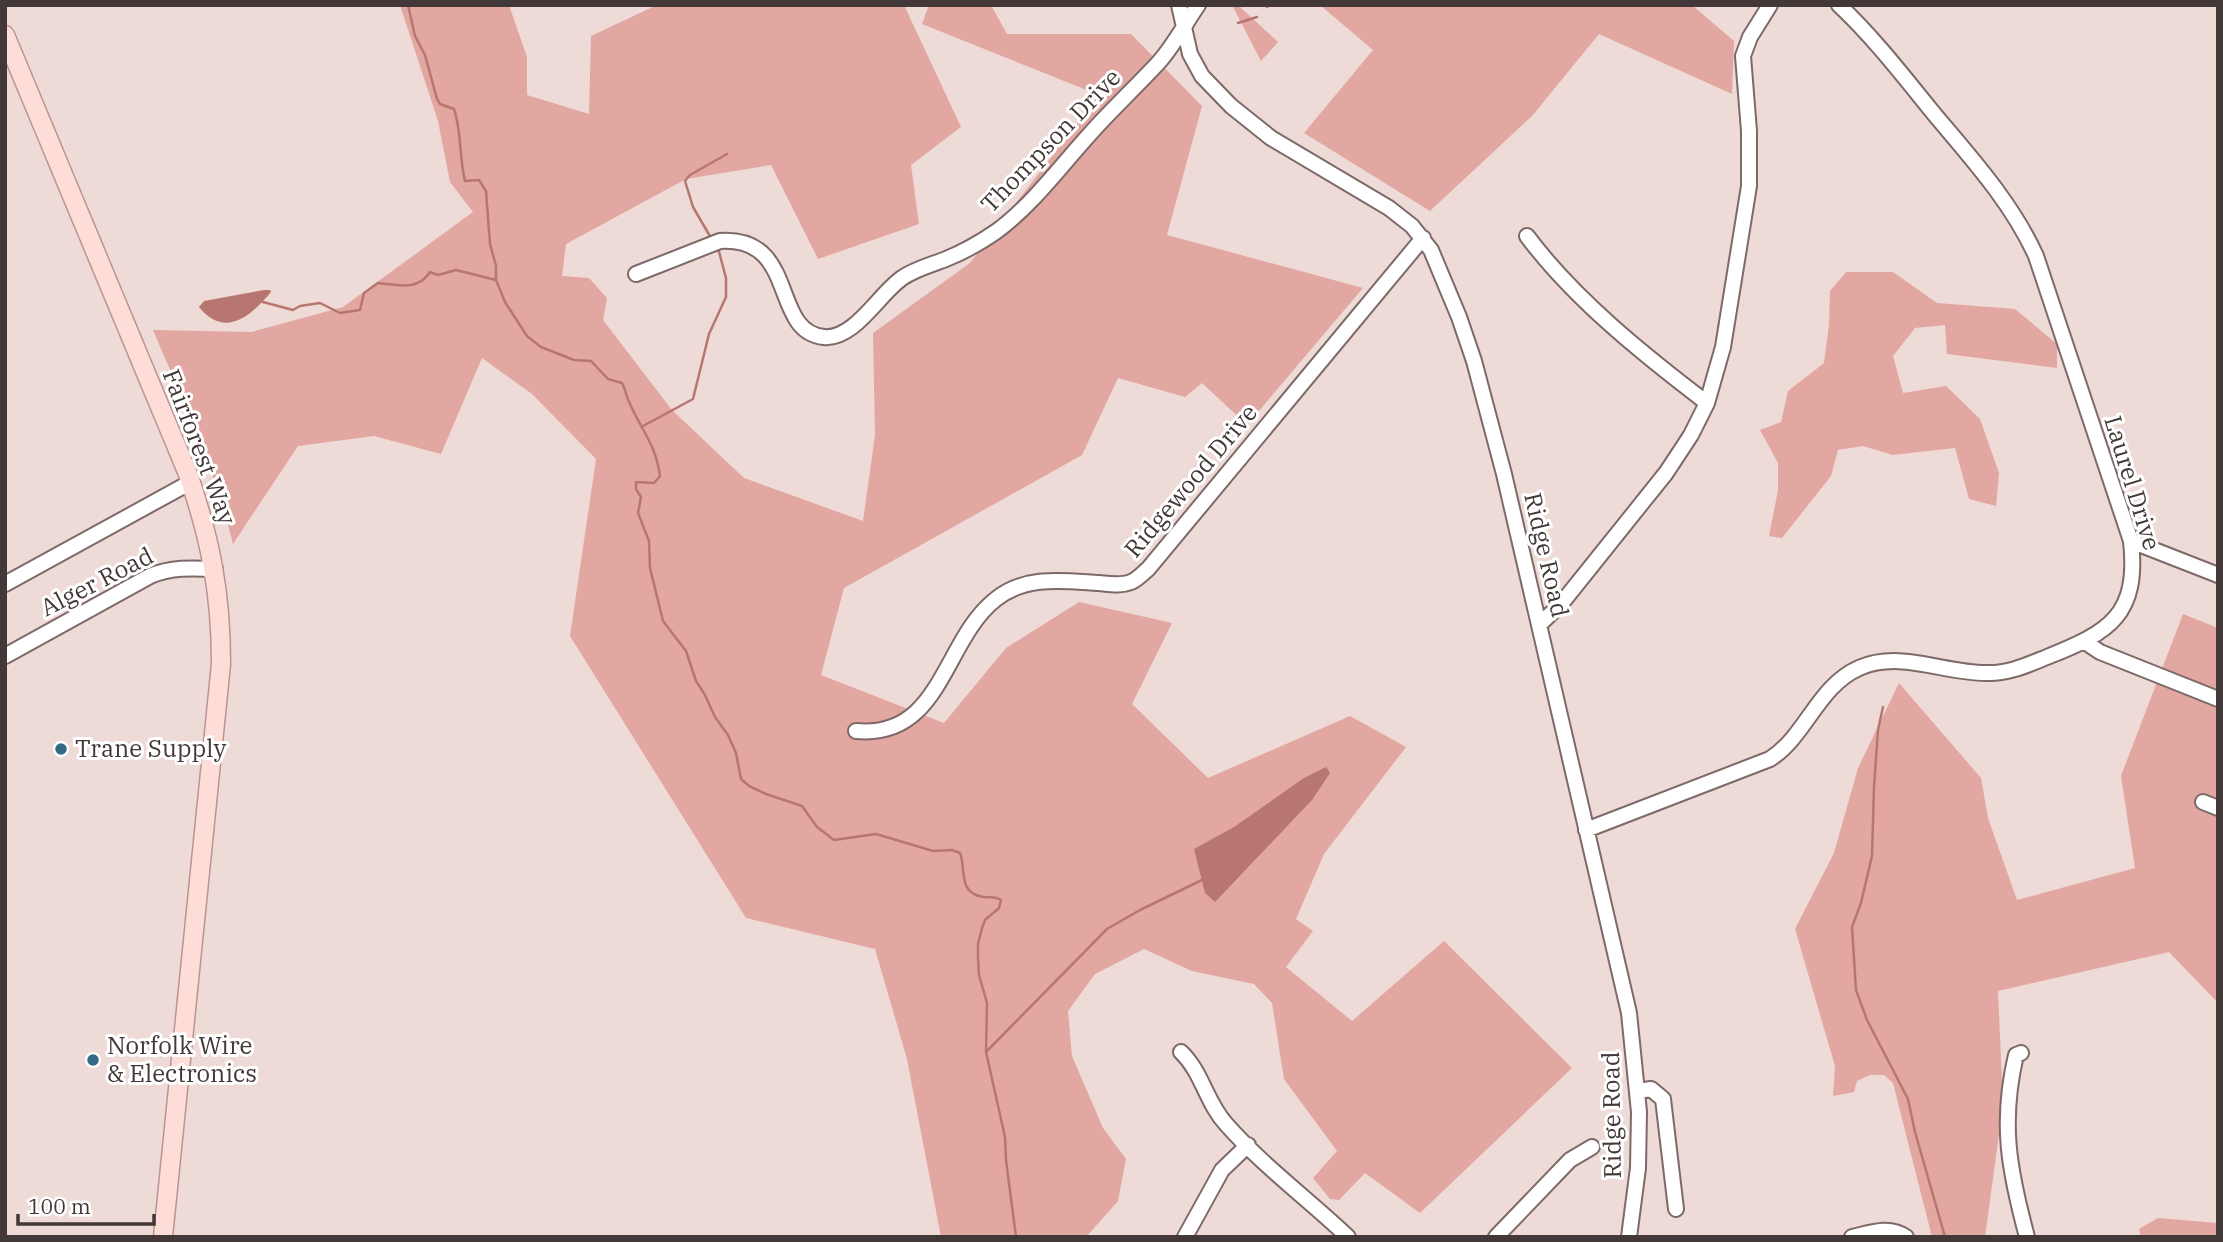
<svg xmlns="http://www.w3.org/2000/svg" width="2223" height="1242" font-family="'IBM Plex Serif',serif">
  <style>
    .green { fill: #e2a7a0 }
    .water { fill: #b77770 }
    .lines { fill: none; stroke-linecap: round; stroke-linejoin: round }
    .stream { stroke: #b77770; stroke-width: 2.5 }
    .minor-casing { stroke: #7d6a68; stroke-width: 18 }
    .major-casing { stroke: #bb948f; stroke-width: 21 }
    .minor { stroke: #fff; stroke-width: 14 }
    .major { stroke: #feddd9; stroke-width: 18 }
    .poi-dot { fill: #356885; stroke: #fff; stroke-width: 2.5 }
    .labels { text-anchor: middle; stroke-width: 6; stroke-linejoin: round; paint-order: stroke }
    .street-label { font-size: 24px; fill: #413837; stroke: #fff }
    .poi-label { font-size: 24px; fill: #413837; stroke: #fff; text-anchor: start }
  </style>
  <rect width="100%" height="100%" fill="#eedad7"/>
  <path class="green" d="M 400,5 L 509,5 L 527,57 L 527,95 L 589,114 L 591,36 L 657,5 L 904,5 L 961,127 L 911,165 L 919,224 L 818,259 L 771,165 L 686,179 L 566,244 L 562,276 L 589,278 L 607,298 L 603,320 L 672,410 L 744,478 L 863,521 L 875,435 L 873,333 L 970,263 L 1099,95 L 922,24 L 929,5 L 991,5 L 1007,34 L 1131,34 L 1202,106 L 1167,235 L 1363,288 L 1247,425 L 1202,383 L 1185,397 L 1118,378 L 1082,455 L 844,588 L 821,675 L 944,723 L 1006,648 L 1079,602 L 1172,623 L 1132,704 L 1208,778 L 1350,716 L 1406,747 L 1324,854 L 1296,919 L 1313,931 L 1286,967 L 1352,1021 L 1444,941 L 1572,1068 L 1420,1213 L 1365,1173 L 1339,1200 L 1330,1199 L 1313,1178 L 1337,1151 L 1284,1079 L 1272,1003 L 1254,984 L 1192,971 L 1144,949 L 1095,974 L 1068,1011 L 1072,1056 L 1103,1128 L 1126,1159 L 1118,1201 L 1086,1237 L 941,1237 L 907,1059 L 875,949 L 746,918 L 570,636 L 596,459 L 532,394 L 482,358 L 441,454 L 374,436 L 298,446 L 233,544 C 215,469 183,401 153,330 L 251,332 L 343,307 L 473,212 L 450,182 L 438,121 Z
    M 1232,5 L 1238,5 L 1278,42 L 1261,61 Z
    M 1320,5 L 1692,5 L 1734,41 L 1732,94 L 1599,34 L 1532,116 L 1430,211 L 1304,133 L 1373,50 Z
    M 1846,272 L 1893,272 L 1937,303 L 2015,309 L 2057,344 L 2057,368 L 1947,354 L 1945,325 L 1915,328 L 1893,356 L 1903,393 L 1946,386 L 1980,419 L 1999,473 L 1996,506 L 1969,499 L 1955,448 L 1893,455 L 1863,446 L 1838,450 L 1831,476 L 1782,538 L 1769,536 L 1778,490 L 1778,463 L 1760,430 L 1781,422 L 1788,391 L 1824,363 L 1829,325 L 1830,291 Z
    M 2183,614 L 2218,628 L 2218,1003 L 2169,952 L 1998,991 L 2003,1105 L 1985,1237 L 1932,1237 L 1893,1083 L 1884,1075 L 1870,1075 L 1857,1081 L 1854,1092 L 1833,1096 L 1835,1066 L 1795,929 L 1834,853 L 1858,768 L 1899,683 L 1981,778 L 1988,818 L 2017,900 L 2135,868 L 2121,776 Z
    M 2158,1218 L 2218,1223 L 2218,1237 L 2141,1237 L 2139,1229 Z"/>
  <path class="water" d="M 264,290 L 270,290 L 271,292 C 251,316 225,339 199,307 L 204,301 Z
    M 1326,767 L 1330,773 L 1312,800 L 1215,902 L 1205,893 L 1194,849 L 1234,827 L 1304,778 Z"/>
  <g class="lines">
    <path class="stream" d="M 408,5 L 415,36 L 425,55 L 437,99 L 440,104 L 454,109 C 462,133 459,157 465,181 L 479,180 L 486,191 L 490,244 L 496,266 L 496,280 L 505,302 L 527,336 L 541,347 L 574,360 L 591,361 L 608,379 L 622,383 C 626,390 626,397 630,404 C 642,431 656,445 660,476 L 654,483 L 636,482 L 636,489 L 641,497 L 638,513 L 649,541 L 650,568 L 663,621 L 686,651 L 696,681 L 705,695 L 715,717 L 728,735 L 736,753 L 741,779 L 749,786 L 766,794 L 802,806 L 817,827 L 834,840 L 876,834 L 933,851 L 952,850 L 960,853 C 966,867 958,890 979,896 C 988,899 994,895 1001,900 L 999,908 L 985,920 L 982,928 L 978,944 L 978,958 L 979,975 L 987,1003 L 986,1052 L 1005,1137 L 1006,1160 L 1016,1237
      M 1267,7 L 1268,5
      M 1238,23 L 1257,17
      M 711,238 L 693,207 L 685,181 L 690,175 L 727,154
      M 263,302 L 293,310 L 300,306 L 320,303 L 340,313 L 360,310 L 364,293 L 378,283 C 398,285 418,291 430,272 L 438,275 L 456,270 L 496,280
      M 643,426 L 693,399 L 709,334 L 726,297 L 726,278 L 718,248
      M 1883,707 L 1878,730 L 1874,787 L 1872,856 L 1861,903 L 1852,927 L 1856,990 L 1867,1020 L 1908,1099 L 1915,1132 L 1945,1237
      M 986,1052 L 1107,929 L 1140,910 L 1202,880"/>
    <g class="minor-casing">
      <path id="minor" d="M 1179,5 L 1190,54 L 1202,76 L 1231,106 L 1271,138 L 1389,208 L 1412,226 L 1431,250 L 1459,317 L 1474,361 L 1504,474 L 1629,1013 L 1639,1112 L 1638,1168 L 1629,1237
        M 1527,236 C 1574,299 1644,355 1707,403
        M 636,274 L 720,241 C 799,236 770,332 824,337 C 854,340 879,294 902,278 C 915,269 931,265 946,259 C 964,252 981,242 997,231 C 1032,205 1060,167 1089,135 C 1111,110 1136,87 1159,62 C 1174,45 1185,24 1198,5
        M 2131,541 L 2218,575
        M 5,584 L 191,482
        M 1539,625 L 1561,604 L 1666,473 L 1691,435 L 1707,403 L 1723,347 L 1749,186 L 1749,131 L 1743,56 L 1750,37 L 1770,5
        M 2085,642 L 2100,652 L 2218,699
        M 5,656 L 150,576 C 171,567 192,568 215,569
        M 856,731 C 942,739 943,640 996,599 C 1026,575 1064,581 1099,583 C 1110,584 1121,586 1131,582 C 1138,579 1142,574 1148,569 L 1423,238
        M 2203,802 L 2218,808
        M 1586,830 L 1770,759 C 1806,736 1818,686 1859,668 C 1900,650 1943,673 1986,673 C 2008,674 2027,665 2047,657 C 2110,632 2139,615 2131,541 L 2036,256 C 2012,203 1972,159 1935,115 C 1904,77 1875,39 1839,5
        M 1181,1052 C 1202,1072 1206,1102 1226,1124 C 1263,1166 1308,1199 1348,1237
        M 2021,1053 L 2016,1055 C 2000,1123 2009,1170 2027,1237
        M 1638,1091 L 1651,1089 L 1663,1099 L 1676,1209
        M 1185,1237 L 1222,1170 L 1248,1145
        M 1496,1237 L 1570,1160 L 1592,1147
        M 1852,1237 C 1870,1233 1889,1225 1906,1237"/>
    </g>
    <g class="major-casing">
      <path id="major" d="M 5,35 L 188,474 C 211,541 221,594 221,664 L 163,1237"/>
    </g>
    <use href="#minor" class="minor"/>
    <use href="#major" class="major"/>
  </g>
  <g class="poi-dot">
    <circle cx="61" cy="749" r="7"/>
    <circle cx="93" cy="1060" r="7"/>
  </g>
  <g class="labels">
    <g class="street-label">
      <text transform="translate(1051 141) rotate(-46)" y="8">Thompson Drive</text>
      <text transform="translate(199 447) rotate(69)" y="8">Fairforest Way</text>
      <text transform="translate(1191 481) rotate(-50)" y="8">Ridgewood Drive</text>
      <text transform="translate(2132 483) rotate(73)" y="8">Laurel Drive</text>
      <text transform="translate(1546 555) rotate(77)" y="8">Ridge Road</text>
      <text transform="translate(97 582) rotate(-27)" y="8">Alger Road</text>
      <text transform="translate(1612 1115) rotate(-91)" y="8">Ridge Road</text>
    </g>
    <g class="poi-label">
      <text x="75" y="757">Trane Supply</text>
      <text x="107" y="1054">Norfolk Wire<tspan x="107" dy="28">&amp; Electronics</tspan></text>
    </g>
  </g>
  <rect width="2223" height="1242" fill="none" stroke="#413837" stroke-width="14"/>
  <path d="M18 1214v10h136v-10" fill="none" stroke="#413837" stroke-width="3.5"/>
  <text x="28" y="1214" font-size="21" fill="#413837" stroke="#ffffff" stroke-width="5" paint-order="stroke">100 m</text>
</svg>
